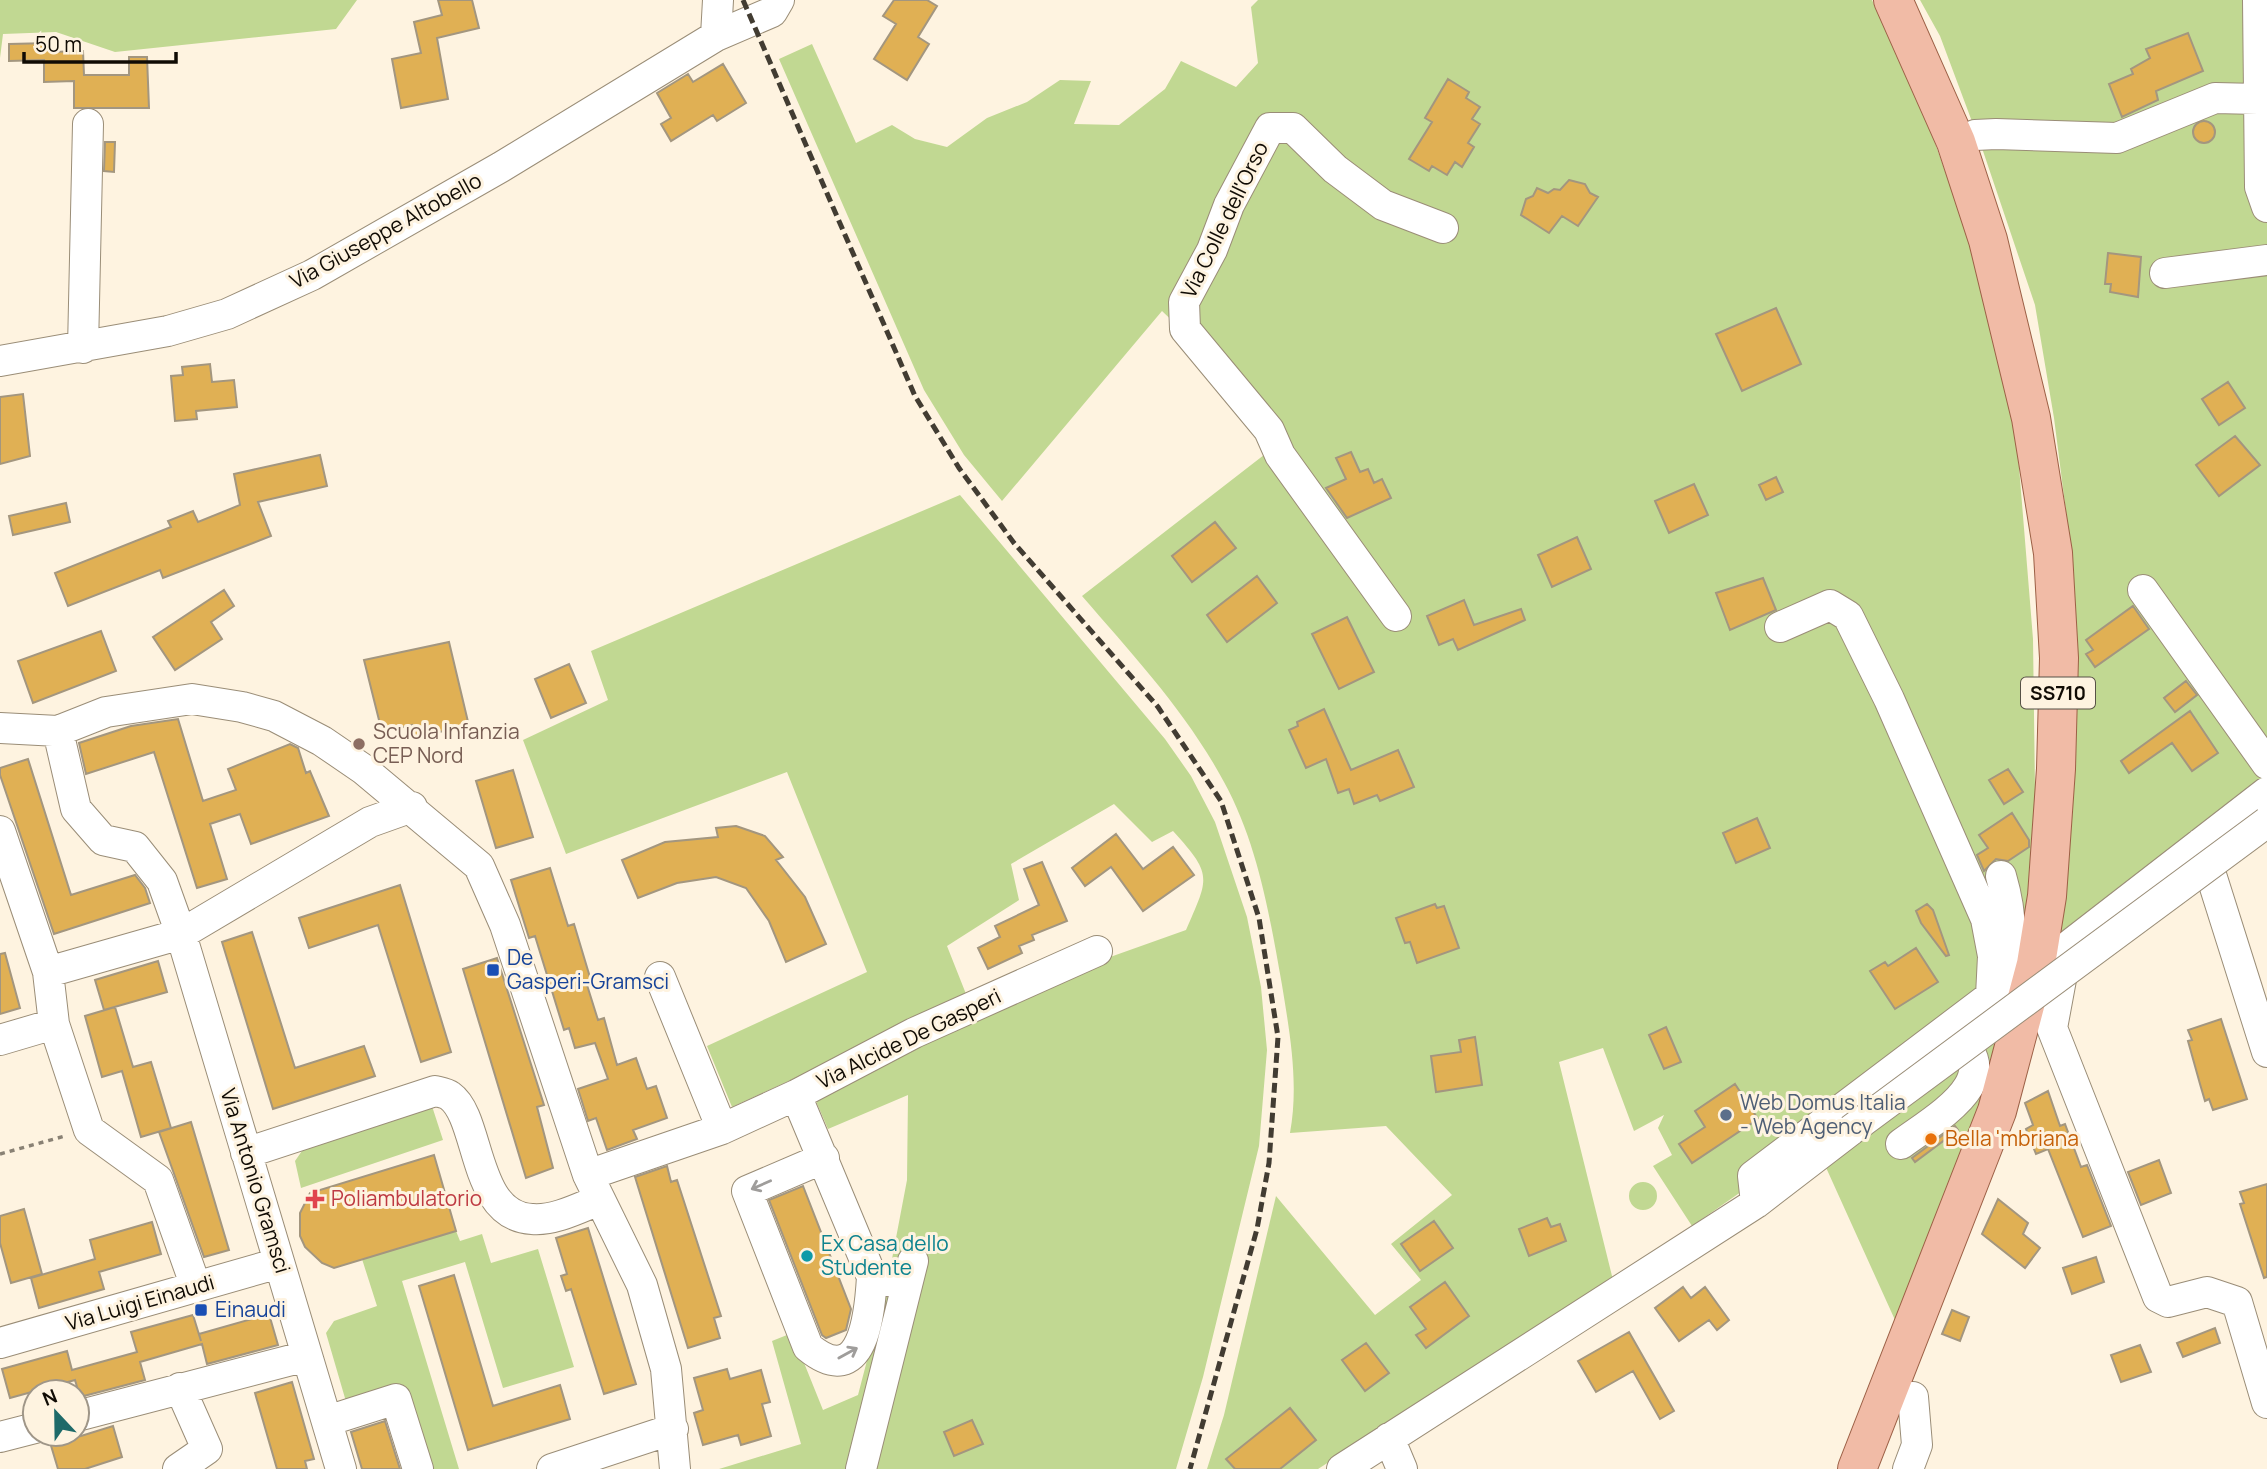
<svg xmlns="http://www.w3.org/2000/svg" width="2267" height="1469" font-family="Manrope,sans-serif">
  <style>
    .green { fill: #c1d892 }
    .building { fill: #e0b054; stroke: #a3967f; stroke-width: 2 }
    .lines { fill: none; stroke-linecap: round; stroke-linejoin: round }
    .minor-casing { stroke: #9a8d77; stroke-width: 32 }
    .major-casing { stroke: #9c6046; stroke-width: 40 }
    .path { stroke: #898174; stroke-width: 3.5; stroke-dasharray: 5 5; stroke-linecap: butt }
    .minor { stroke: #fff; stroke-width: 30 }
    .major { stroke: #f1bba6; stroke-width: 38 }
    .rail { stroke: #423c32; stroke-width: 5; stroke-dasharray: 10 5; stroke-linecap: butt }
    .minor-bridge-casing { stroke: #9a8d77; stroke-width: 32; stroke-linecap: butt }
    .minor-bridge { stroke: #fff; stroke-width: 30 }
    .oneway { stroke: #9f9d9b }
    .education-dot { fill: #8d6e63; stroke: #fef3e0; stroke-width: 2.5 }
    .transit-dot { fill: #1a4fb4; stroke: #fef3e0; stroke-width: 2.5 }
    .service-dot { fill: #5c6f8a; stroke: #fef3e0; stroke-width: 2.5 }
    .food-dot { fill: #e8710a; stroke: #fef3e0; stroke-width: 2.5 }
    .health-dot { fill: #e0444e; stroke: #fef3e0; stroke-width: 2.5 }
    .culture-dot { fill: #0f9aa8; stroke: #fef3e0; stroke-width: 2.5 }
    .labels { text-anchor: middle; stroke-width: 6; stroke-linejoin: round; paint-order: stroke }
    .shield { fill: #fef3e0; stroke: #575146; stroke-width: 2 }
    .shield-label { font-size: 19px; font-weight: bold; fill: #100b04 }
    .street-label { font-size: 21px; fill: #100b04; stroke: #fef3e0 }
    .education-label { font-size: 21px; fill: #785e54; stroke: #fef3e0; text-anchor: start }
    .transit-label { font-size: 21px; fill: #164399; stroke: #fef3e0; text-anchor: start }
    .service-label { font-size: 21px; fill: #4e5e75; stroke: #fef3e0; text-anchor: start }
    .food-label { font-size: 21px; fill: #c56008; stroke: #fef3e0; text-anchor: start }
    .health-label { font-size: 21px; fill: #be3a42; stroke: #fef3e0; text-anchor: start }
    .culture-label { font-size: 21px; fill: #0d838f; stroke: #fef3e0; text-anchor: start }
  </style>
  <rect width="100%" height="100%" fill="#fef3e0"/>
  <path class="green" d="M 0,0 L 357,0 L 336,29 L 115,52 L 56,32 L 3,34 L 0,58 Z
    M 1258,0 L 1872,0 L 1934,140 L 1974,253 L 2017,442 L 2033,639 L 2036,865 L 1998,1055 L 1924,1259 L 1895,1320 L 1814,1141 L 1692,1226 L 1653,1166 L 1672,1155 L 1658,1128 L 1664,1115 L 1634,1131 L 1603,1048 L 1559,1062 L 1613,1280 L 1318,1469 L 1207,1469 L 1224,1415 L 1276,1196 L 1375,1315 L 1421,1280 L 1391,1244 L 1452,1195 L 1386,1126 L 1290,1133 C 1299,1084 1290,1034 1282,985 C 1270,917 1258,844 1224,782 C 1187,713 1133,655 1082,596 L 1282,441 L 1256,401 L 1162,311 L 1002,501 L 964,455 L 924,390 L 779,59 L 812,44 L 856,143 L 892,125 L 915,139 L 947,147 L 987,118 L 1027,102 L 1060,80 L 1091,81 L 1074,124 L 1119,125 L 1165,89 L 1181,61 L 1236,87 L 1258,63 L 1251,7 Z
    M 1920,0 L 2267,0 L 2267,779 L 2060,938 L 2071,551 L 2054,418 L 2035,305 L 1983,151 L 1940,36 Z
    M 960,495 L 1165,739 L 1191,776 L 1215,822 L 1247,917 L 1261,987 L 1267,1050 L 1259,1146 L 1203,1377 L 1176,1469 L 719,1469 L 801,1444 L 772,1341 L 792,1333 L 823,1410 L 858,1395 L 888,1280 L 907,1180 L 908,1095 L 828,1129 L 815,1099 L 904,1046 L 1113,956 L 1186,930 C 1209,877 1213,875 1173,831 L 1152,842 L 1114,804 L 1011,864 L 1019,900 L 947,946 L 968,999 L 732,1107 L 707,1046 L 867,972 L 787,772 L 566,854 L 523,740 L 608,700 L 591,651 Z
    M 431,1103 L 443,1140 L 301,1188 L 295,1161 L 304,1148 Z
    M1629 1196a14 14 0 1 1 28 0a14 14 0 1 1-28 0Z
    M 456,1231 L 460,1241 L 482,1234 L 491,1263 L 538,1249 L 574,1367 L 503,1388 L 465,1262 L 402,1281 L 459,1469 L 426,1469 L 400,1388 L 347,1405 L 326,1333 L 334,1321 L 377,1306 L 362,1259 Z"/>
  <path class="building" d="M 438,0 L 472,0 L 479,28 L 437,38 L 448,99 L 401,108 L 392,59 L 421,53 L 414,22 L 442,15 Z
    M 894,0 L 927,0 L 937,6 L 918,37 L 929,44 L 907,80 L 874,59 L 896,24 L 883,16 Z
    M 2188,33 L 2203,71 L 2156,91 L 2158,100 L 2122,117 L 2109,84 L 2133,74 L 2131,69 L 2150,58 L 2146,49 Z
    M 50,43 L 50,52 L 83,51 L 84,75 L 129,75 L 129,57 L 147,57 L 149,108 L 74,108 L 74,81 L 44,82 L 44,60 L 9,61 L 9,44 Z
    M 723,64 L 746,103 L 717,121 L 713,115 L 671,141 L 661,124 L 671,118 L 657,93 L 688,74 L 693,82 Z
    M 1448,79 L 1469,92 L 1466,98 L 1480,107 L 1472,119 L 1480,124 L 1468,143 L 1474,147 L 1462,167 L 1455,162 L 1447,175 L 1432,166 L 1429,171 L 1409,159 L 1432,122 L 1425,118 Z
    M2193 132a11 11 0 1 1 22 0a11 11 0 1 1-22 0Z
    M 105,142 L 115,142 L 114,172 L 104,171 Z
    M 1569,180 L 1585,184 L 1590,193 L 1598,197 L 1578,226 L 1562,216 L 1549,233 L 1521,215 L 1526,199 L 1533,196 L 1537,188 L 1548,193 L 1554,189 L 1560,190 Z
    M 2108,253 L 2141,257 L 2138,297 L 2110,292 L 2111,284 L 2105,284 Z
    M 1776,308 L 1801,364 L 1742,391 L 1716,334 Z
    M 210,364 L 212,382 L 234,380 L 237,407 L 196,411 L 197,419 L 175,421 L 171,376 L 183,375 L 182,367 Z
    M 2228,382 L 2245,408 L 2219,425 L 2202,399 Z
    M 23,394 L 30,456 L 0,464 L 0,397 Z
    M 2235,436 L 2260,465 L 2219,496 L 2196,465 Z
    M 1351,452 L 1360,472 L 1368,469 L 1374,483 L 1382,479 L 1391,498 L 1347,518 L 1326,488 L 1346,479 L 1336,458 Z
    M 320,455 L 327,486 L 258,502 L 271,536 L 163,578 L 160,570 L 68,606 L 55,573 L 171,527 L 168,521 L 193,511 L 198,522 L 240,505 L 234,474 Z
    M 1776,477 L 1783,492 L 1766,500 L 1759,485 Z
    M 1694,484 L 1708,515 L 1669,533 L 1655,501 Z
    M 66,503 L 70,522 L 13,535 L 9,516 Z
    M 1215,522 L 1236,548 L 1192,582 L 1172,556 Z
    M 1577,537 L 1591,569 L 1552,587 L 1538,555 Z
    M 1257,576 L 1277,603 L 1227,642 L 1207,615 Z
    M 1763,578 L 1776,610 L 1730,630 L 1716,593 Z
    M 224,590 L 234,606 L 211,622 L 222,639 L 175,670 L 153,637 Z
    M 1464,600 L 1474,625 L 1521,609 L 1525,620 L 1458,650 L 1453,639 L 1439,645 L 1427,616 Z
    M 2133,606 L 2149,629 L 2095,667 L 2086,654 L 2093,650 L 2086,640 Z
    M 1347,617 L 1374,672 L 1339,689 L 1312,634 Z
    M 101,631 L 116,671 L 33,703 L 18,661 Z
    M 449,642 L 469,726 L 414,737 L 412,725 L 382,732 L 364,660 Z
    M 569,664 L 586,703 L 551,718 L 535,679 Z
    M 2186,681 L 2197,695 L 2175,712 L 2164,698 Z
    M 1324,709 L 1351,770 L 1398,750 L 1414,787 L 1380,801 L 1377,795 L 1354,804 L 1349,789 L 1338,793 L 1326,759 L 1306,768 L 1289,730 L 1298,726 L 1297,722 Z
    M 2190,711 L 2218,753 L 2192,771 L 2172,743 L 2129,773 L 2121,761 Z
    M 178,719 L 203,801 L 236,790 L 228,769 L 290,744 L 298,748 L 306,773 L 310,771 L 329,816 L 251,844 L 240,814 L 210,824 L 227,879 L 197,888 L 154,752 L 86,774 L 79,743 L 131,726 Z
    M 28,759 L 71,895 L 135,875 L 145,888 L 150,903 L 54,934 L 0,775 L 0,768 Z
    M 2008,769 L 2023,792 L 2004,804 L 1989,780 Z
    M 513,770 L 533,837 L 496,848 L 476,781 Z
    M 2012,813 L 2029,840 L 2029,847 L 2008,861 L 1996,859 L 1984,871 L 1977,855 L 1988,848 L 1979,835 Z
    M 1757,818 L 1770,848 L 1736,863 L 1723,833 Z
    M 736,826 L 765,836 L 783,857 L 776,860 L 805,897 L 826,944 L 786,962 L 769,921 L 746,888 L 716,877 L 677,883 L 638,898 L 622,860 L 665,842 L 718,837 L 716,828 Z
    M 1116,834 L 1143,869 L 1173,847 L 1194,875 L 1143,911 L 1111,867 L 1085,886 L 1072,868 Z
    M 1042,862 L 1067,921 L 1032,935 L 1034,940 L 1019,946 L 1022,953 L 988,969 L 978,948 L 1000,937 L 995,926 L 1039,905 L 1024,869 Z
    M 550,868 L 568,926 L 574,924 L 592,984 L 587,985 L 598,1020 L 604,1018 L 617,1065 L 636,1058 L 647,1089 L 656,1086 L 667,1118 L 633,1130 L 637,1139 L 607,1150 L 596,1118 L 588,1121 L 578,1089 L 608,1079 L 595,1043 L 575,1048 L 569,1028 L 564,1030 L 535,936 L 529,938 L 511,880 Z
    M 400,885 L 451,1052 L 421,1062 L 378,925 L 309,948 L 299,918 Z
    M 1435,904 L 1437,908 L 1444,906 L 1459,948 L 1417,963 L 1410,942 L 1405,943 L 1396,918 Z
    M 1927,904 L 1933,910 L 1949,955 L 1946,956 L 1921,923 L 1916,911 Z
    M 252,932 L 295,1068 L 364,1046 L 375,1076 L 273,1109 L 222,942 Z
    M 1916,948 L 1938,982 L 1895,1009 L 1870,971 L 1885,962 L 1888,966 Z
    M 5,953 L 20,1008 L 0,1014 L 0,954 Z
    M 497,958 L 544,1105 L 537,1107 L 553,1168 L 526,1178 L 463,969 Z
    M 158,961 L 167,992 L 104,1010 L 95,980 Z
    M 115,1007 L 133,1067 L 151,1062 L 171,1128 L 141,1137 L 122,1071 L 102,1077 L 85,1016 Z
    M 2221,1019 L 2247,1099 L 2213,1110 L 2209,1099 L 2205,1101 L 2200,1084 L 2188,1041 L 2192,1040 L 2188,1030 Z
    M 1666,1027 L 1681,1062 L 1664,1069 L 1649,1035 Z
    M 1475,1037 L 1482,1085 L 1436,1092 L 1431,1056 L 1461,1052 L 1459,1040 Z
    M 1735,1084 L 1758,1119 L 1692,1163 L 1679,1144 L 1705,1127 L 1695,1111 Z
    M 2048,1091 L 2060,1126 L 2065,1124 L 2081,1167 L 2087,1165 L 2111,1226 L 2083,1237 L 2048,1149 L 2036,1154 L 2026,1129 L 2033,1125 L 2025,1103 Z
    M 191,1122 L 229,1250 L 204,1257 L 159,1132 Z
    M 1955,1126 L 1958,1130 L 1915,1162 L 1912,1158 Z
    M 434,1155 L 456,1231 L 334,1268 L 322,1263 L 305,1247 L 300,1236 L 300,1213 L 310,1193 Z
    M 2159,1160 L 2171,1193 L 2141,1205 L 2128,1172 Z
    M 667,1166 L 671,1182 L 677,1180 L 721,1316 L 714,1318 L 720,1338 L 688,1348 L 635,1177 Z
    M 2267,1184 L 2267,1277 L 2264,1278 L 2240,1204 L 2244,1203 L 2240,1192 Z
    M 803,1186 L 851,1309 L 846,1330 L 826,1338 L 822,1335 L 769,1200 Z
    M 1998,1199 L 2028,1223 L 2023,1234 L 2040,1248 L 2025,1268 L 1982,1234 Z
    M 24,1209 L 42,1274 L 11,1283 L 0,1243 L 0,1216 Z
    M 1547,1218 L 1551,1227 L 1560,1224 L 1566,1241 L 1529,1256 L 1519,1229 Z
    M 1434,1221 L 1453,1248 L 1420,1271 L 1401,1244 Z
    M 152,1222 L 161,1254 L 99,1272 L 104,1289 L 39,1308 L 31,1278 L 95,1259 L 90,1240 Z
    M 588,1228 L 636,1384 L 604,1394 L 571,1289 L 566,1291 L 561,1276 L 567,1274 L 556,1238 Z
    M 2096,1257 L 2104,1282 L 2072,1294 L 2063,1268 Z
    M 454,1275 L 493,1406 L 560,1385 L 570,1419 L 468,1450 L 419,1286 Z
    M 1445,1282 L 1469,1316 L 1426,1348 L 1416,1335 L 1426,1329 L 1410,1307 Z
    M 1683,1287 L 1691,1298 L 1705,1287 L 1729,1320 L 1717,1330 L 1709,1320 L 1679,1341 L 1655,1308 Z
    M 1952,1310 L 1969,1317 L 1960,1341 L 1942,1334 Z
    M 269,1314 L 278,1345 L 207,1364 L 202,1344 L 140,1362 L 145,1380 L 80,1397 L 75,1380 L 10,1398 L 2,1369 L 67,1351 L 72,1370 L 137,1352 L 131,1332 L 193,1315 L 201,1341 L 199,1334 Z
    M 2215,1328 L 2220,1343 L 2183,1357 L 2177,1343 Z
    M 1629,1332 L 1674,1411 L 1660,1419 L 1633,1371 L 1596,1392 L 1578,1361 Z
    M 1366,1343 L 1389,1373 L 1365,1391 L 1342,1360 Z
    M 2140,1345 L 2151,1372 L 2121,1382 L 2111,1355 Z
    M 727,1369 L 730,1379 L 761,1370 L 770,1402 L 762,1404 L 771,1436 L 741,1445 L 738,1435 L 703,1445 L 694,1413 L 703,1410 L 694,1378 Z
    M 292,1382 L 314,1459 L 305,1461 L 307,1469 L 277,1469 L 255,1393 Z
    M 1290,1408 L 1316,1440 L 1280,1469 L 1235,1469 L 1226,1459 Z
    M 972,1420 L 983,1444 L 954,1456 L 944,1432 Z
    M 385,1421 L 400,1469 L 362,1469 L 351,1432 Z
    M 113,1426 L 122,1457 L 85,1469 L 58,1469 L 49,1439 L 66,1434 L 80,1433 L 81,1436 Z"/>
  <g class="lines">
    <g class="minor-casing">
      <path id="minor" d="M 2258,0 L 2260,187 L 2267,207
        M 716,36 L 718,0
        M 1956,142 L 1975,135 L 1996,134 L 2117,138 L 2215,98 L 2258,99
        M 2165,273 L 2267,260
        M 83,348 L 88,124
        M 0,361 L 168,331 L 227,314 L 312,275 L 501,167 L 716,36 L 772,12 L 779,0
        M 2143,590 L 2267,764
        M 1396,616 L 1280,455 L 1269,430 L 1185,329 L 1184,302 L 1212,250 L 1229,205 L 1270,128 L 1293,128 L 1335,169 L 1383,205 L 1443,228
        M 1780,627 L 1830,605 L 1848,616 L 1889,699 L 1986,919 L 1993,956 L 1991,996
        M 0,728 L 58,731 L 106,712 L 192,699 L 242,707 L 274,716 L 322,741 L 363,769 L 479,866 L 505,925 L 588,1175 L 642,1285 L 666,1369 L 675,1469
        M 58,731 L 76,809 L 103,840 L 135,847 L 162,881 L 181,934 L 341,1469
        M 2267,792 L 2067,947 L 2052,1028 L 2158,1297 L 2168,1302 L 2207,1292 L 2237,1302 L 2267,1403
        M 0,831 L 48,972 L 54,1024 L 89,1130 L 158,1180 L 196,1287
        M 2201,843 L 2267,1052
        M 48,972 L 181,934 L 370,822 L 412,807
        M 660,977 L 722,1129
        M 0,1040 L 54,1024
        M 796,1095 L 872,1277 L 907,1284
        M 1901,1144 C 1939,1116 2016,1074 1946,1030
        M 246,1153 L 435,1091 C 439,1092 446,1093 450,1096 C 481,1118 472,1216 532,1219 C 554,1221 579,1208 599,1200
        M 824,1158 L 747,1191 L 808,1347 C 864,1393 870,1311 872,1277
        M 588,1175 L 722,1129 L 796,1095 L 914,1033 L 1097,951
        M 1756,1203 L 1753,1176 L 1991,996 C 2016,960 2013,917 2001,876
        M 0,1343 L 279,1263
        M 77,1416 L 307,1356
        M 327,1421 L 396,1399 L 418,1469
        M 0,1437 L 35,1428
        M 1389,1438 L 1402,1469
        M 178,1469 L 207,1449 L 180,1388
        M 552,1469 L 673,1429
        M 861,1469 L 913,1261
        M 1342,1469 L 1756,1203 L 1851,1130
        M 1908,1469 L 1917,1445 L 1913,1397"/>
    </g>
    <g class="major-casing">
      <path id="major" d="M 1857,1469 L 1997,1111 L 2036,964 L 2047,896 L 2056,769 L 2059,658 L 2053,553 L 2031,418 L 1988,240 L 1956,142 L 1893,0"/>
    </g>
    <path class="path" d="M 0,1154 L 65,1136"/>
    <use href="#minor" class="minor"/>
    <use href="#major" class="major"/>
    <path class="rail" d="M 743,0 L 915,396 L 959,468 L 1014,543 L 1158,707 L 1221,801 L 1259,918 L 1278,1037 L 1269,1163 L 1257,1229 L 1190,1469"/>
    <g class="minor-bridge-casing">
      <path id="minor-bridge" d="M 1851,1130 L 2267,822"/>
    </g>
    <use href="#minor-bridge" class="minor-bridge"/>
  </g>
  <defs><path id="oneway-shaft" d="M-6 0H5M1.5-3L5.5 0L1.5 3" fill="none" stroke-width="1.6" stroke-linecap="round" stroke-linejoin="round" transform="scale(1.75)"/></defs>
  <g class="oneway">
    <use href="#oneway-shaft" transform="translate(761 1185) rotate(156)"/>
    <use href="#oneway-shaft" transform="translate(848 1353) rotate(-29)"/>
  </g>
  <circle class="education-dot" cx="359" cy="744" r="7"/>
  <g class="transit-dot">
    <rect x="486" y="963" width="14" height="14" rx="3.5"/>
    <rect x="194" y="1303" width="14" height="14" rx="3.5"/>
  </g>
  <circle class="service-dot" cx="1726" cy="1115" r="7"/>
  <circle class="food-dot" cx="1931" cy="1139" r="7"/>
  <path class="health-dot" d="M311.5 1188.5h7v7h7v7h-7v7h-7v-7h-7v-7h7z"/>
  <circle class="culture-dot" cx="807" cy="1256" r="7"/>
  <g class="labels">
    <rect class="shield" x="2021" y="677.5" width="74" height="31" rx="5"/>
    <g class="shield-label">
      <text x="2058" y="700">SS710</text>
    </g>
    <g class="street-label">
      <text transform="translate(1225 220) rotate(-64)" y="7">Via Colle dell'Orso</text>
      <text transform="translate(386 231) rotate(-29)" y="7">Via Giuseppe Altobello</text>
      <text transform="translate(909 1039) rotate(-26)" y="7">Via Alcide De Gasperi</text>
      <text transform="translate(255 1181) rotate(73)" y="7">Via Antonio Gramsci</text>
      <text transform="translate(140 1303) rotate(-16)" y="7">Via Luigi Einaudi</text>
    </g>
    <g class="education-label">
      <text x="373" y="739">Scuola Infanzia<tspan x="373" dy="24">CEP Nord</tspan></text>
    </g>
    <g class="transit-label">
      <text x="507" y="965">De<tspan x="507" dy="24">Gasperi-Gramsci</tspan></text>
      <text x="215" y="1317">Einaudi</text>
    </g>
    <g class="service-label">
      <text x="1740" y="1110">Web Domus Italia<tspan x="1740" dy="24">- Web Agency</tspan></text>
    </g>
    <g class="food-label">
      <text x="1945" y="1146">Bella 'mbriana</text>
    </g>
    <g class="health-label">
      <text x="331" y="1206">Poliambulatorio</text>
    </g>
    <g class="culture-label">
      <text x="821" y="1251">Ex Casa dello<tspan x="821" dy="24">Studente</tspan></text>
    </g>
  </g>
  <g transform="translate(56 1413) rotate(338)"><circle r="33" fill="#fef3e0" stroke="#9f9688" stroke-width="2"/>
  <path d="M0-5L12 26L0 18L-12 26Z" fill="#1e6a69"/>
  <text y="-10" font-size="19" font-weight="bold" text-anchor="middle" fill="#100b04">N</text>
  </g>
  <path d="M24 52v10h152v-10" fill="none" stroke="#100b04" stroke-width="3.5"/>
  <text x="35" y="52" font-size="21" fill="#100b04" stroke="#fef3e0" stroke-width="5" paint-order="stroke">50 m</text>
</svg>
